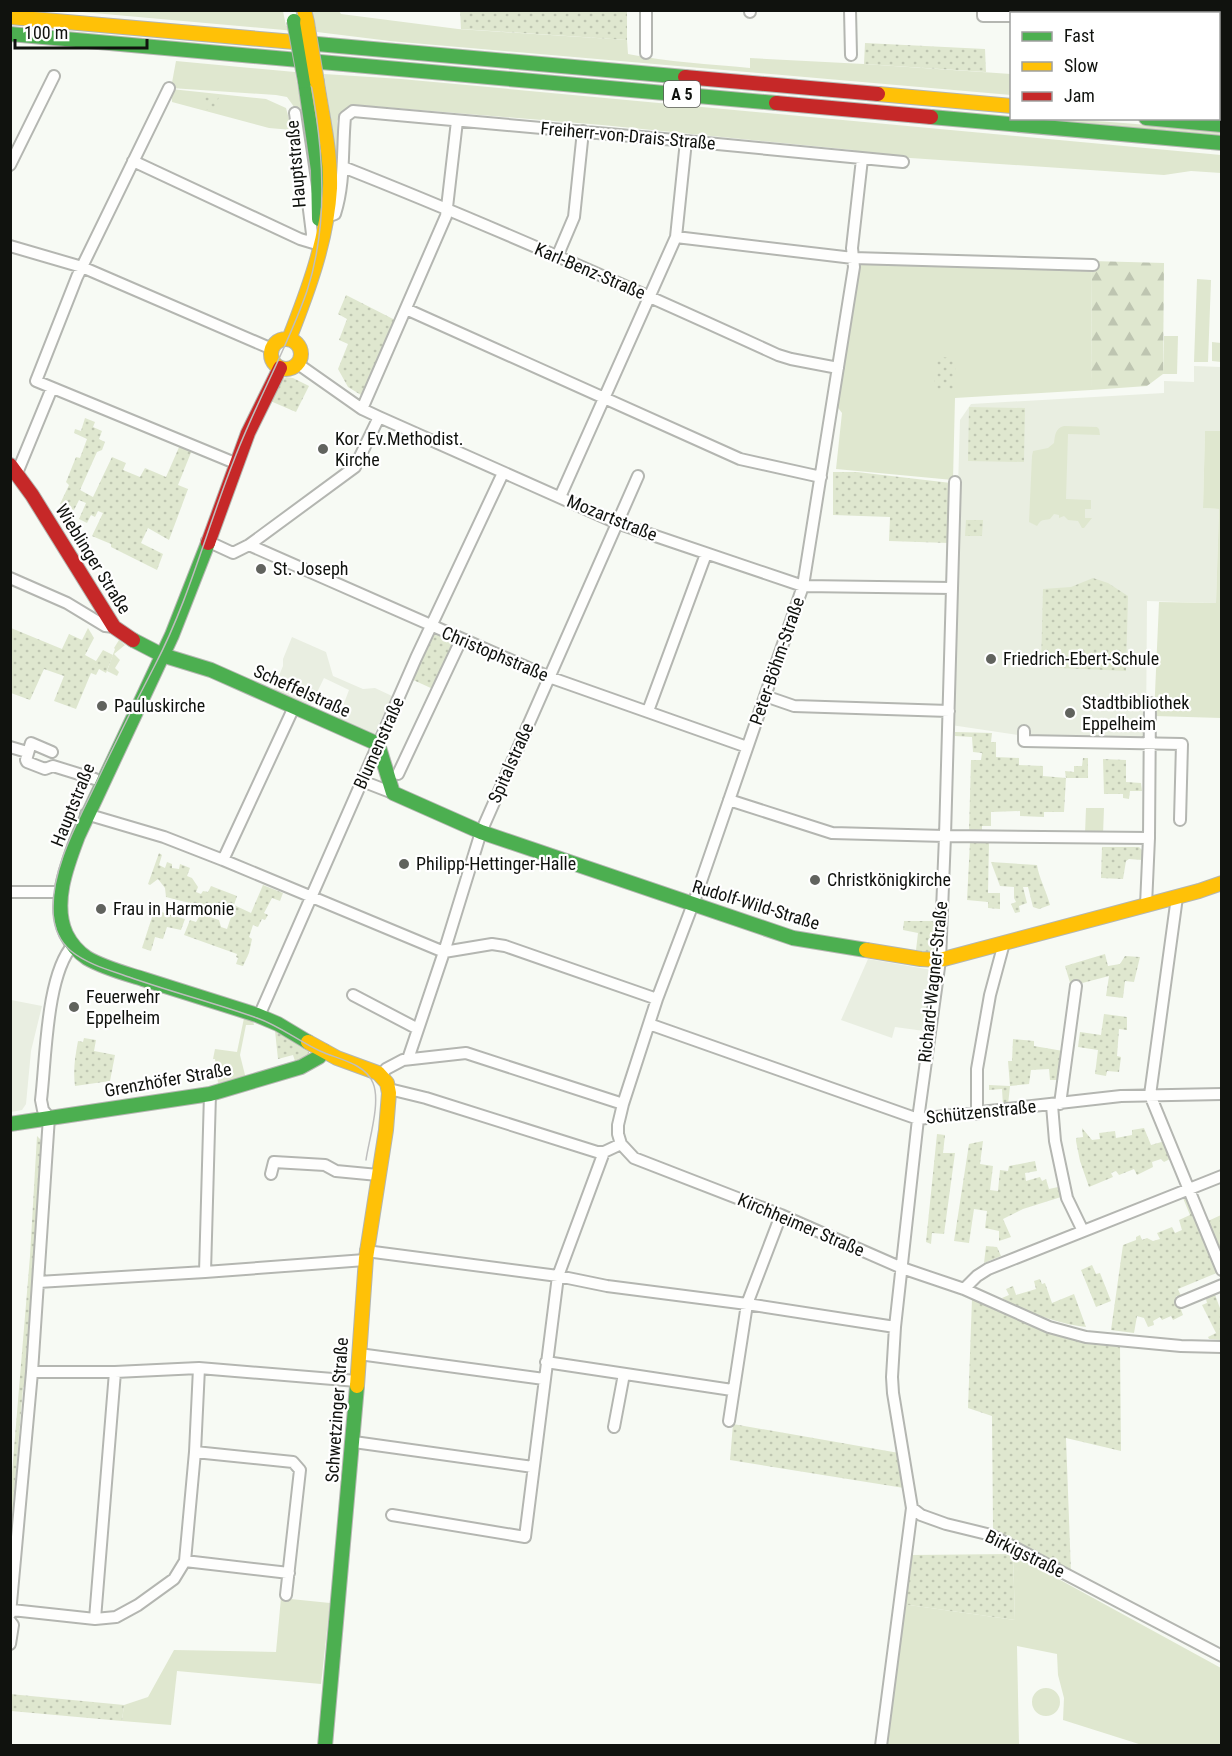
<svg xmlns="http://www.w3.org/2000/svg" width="1232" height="1756" font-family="'Roboto Condensed',sans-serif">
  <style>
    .built { fill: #e9eee1 }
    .grass { fill: #dfe7cf }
    .forest { fill: url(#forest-firs) }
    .park { fill: url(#park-dots) }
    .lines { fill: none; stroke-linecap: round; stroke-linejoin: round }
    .street-casing { stroke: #b4b6b1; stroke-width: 14 }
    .fast-casing { stroke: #b4b6b1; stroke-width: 16 }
    .slow-casing { stroke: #b4b6b1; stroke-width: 16 }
    .jam-casing { stroke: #b4b6b1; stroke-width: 16 }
    .street { stroke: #fefefd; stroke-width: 10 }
    .fast { stroke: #4caf50; stroke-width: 14 }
    .slow { stroke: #ffc107; stroke-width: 14 }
    .jam { stroke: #c62828; stroke-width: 14 }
    .tram { stroke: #bebebe; stroke-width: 1.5 }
    .fast-bridge-casing { stroke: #b4b6b1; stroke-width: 16; stroke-linecap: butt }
    .slow-bridge-casing { stroke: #b4b6b1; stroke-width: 16; stroke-linecap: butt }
    .fast-bridge { stroke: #4caf50; stroke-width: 14 }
    .slow-bridge { stroke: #ffc107; stroke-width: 14 }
    .poi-dot { fill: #61635e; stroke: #fff; stroke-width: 2 }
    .labels { text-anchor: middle; stroke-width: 4.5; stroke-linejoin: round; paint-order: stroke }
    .shield { fill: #fff; stroke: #585956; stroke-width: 1.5 }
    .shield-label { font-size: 16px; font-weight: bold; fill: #10120e }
    .street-label { font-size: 18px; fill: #10120e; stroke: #fff }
    .poi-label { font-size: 18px; fill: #10120e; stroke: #fff; text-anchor: start }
  </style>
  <defs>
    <pattern id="forest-firs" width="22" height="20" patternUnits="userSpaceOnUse" patternTransform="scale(1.5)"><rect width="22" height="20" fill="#dfe7cf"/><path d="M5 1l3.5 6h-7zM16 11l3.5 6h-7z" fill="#bec5b1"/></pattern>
    <pattern id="park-dots" width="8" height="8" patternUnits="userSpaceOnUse" patternTransform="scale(1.5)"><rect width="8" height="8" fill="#dfe7cf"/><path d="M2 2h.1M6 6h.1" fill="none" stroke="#bec5b1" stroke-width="1.8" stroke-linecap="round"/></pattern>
  </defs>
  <rect width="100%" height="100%" fill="#f7faf4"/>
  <path class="built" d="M 1194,366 L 1221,367 L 1221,431 L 1205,431 L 1203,508 L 1219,509 L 1216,603 L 1147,601 L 1146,738 L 1032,737 L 951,725 L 960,420 L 971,404 L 1164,393 L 1164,381 L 1194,382 Z
    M 292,637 L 326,652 L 333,676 L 363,689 L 375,688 L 392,696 L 374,735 L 338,719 L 349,690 L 324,678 L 311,705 L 273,690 L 283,666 L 283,659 Z
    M 868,959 L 932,970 L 924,1031 L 895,1027 L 892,1038 L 841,1020 Z
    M 11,1000 L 42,1006 L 31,1051 L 26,1104 L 22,1110 L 11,1112 Z"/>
  <path class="grass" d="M 71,11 L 283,11 L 286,26 L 295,27 L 295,31 Z
    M 312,11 L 339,11 L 341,14 L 458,29 L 627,40 L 628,54 C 668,62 709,64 750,68 L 750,58 L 864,64 L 1011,74 L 1011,95 L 390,41 L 317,32 Z
    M 176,61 L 295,72 L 302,110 L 297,111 L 287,97 L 276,95 L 171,88 Z
    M 324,74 L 401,79 L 1221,155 L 1221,173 L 1191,171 L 1164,175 L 866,155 L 853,150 L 602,125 L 358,105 L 344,110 L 337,121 L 340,160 L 337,160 Z
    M 171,89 L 266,99 L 286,108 L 292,130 L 269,128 L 172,102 Z
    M 1032,119 C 1095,119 1158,126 1221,132 L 1221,135 Z
    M 856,261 L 1092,261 L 1091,390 L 955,398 L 953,480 L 836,469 L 842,413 L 836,405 Z
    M 1197,279 L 1211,280 L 1208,362 L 1194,362 Z
    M 1164,336 L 1178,336 L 1177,374 L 1163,374 Z
    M 1212,342 L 1221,343 L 1221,362 L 1212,361 Z
    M 1064,426 L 1097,427 L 1099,429 L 1100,435 L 1068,434 L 1066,499 L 1091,500 L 1091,509 L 1085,509 L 1085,518 L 1092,518 L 1084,528 L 1082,528 L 1078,521 L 1068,520 L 1064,516 L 1059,518 L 1059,515 L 1054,514 L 1050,519 C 1043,521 1042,518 1037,526 L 1029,522 L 1032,456 L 1033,451 L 1048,448 L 1054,443 C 1055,436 1055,428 1064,426 Z
    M 1205,431 L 1221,431 L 1221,718 L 1154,716 L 1159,602 L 1216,603 L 1219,509 L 1203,508 Z
    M 119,640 L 125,645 L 114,654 L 120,660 L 115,668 L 119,672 L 117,676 L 107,671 L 115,649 L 114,648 Z
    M 1086,808 L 1104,808 L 1103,835 L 1085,834 Z
    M 244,1018 L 253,1021 L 254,1025 L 246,1025 L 240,1055 L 246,1079 L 218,1083 L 215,1059 L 213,1059 L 215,1049 L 237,1052 Z
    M 1013,1554 L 1221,1668 L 1221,1745 L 1142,1745 L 1063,1720 L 1064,1698 L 1058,1675 L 1057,1654 L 1017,1646 L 1019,1745 L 884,1746 L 902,1604 L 1015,1620 Z
    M 281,1598 L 330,1603 L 321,1684 L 177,1671 L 171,1725 L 122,1721 L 124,1705 L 148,1697 L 174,1650 L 276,1652 Z
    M1032 1702a14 14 0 1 1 28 0a14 14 0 1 1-28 0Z"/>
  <path class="forest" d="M 1092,261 L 1164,263 L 1163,374 L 1147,386 L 1091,390 Z"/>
  <path class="park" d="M 460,11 L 627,11 L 627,40 L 461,29 Z
    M 865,43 L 985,49 L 986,72 L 864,64 Z
    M 205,96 L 219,96 L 215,111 L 203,109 L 203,99 Z
    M 346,295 L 395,320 L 361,395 L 348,387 L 338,369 L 348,344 L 339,340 L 347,319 L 338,314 Z
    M 936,357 L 956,358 L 954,391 L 934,390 Z
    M 286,377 L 293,378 L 309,386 L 296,412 L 268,400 L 280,382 Z
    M 969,407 L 1025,408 L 1024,462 L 968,461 Z
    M 85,418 L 95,422 L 93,427 L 102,431 L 99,439 L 105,442 L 102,450 L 97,452 L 80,490 L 93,497 L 112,457 L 126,463 L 123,470 L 140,477 L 145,468 L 166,477 L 180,445 L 192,450 L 178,485 L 188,489 L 169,540 L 148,528 L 141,543 L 163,554 L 157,570 L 111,547 L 111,544 L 92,536 L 103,513 L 98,511 L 95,517 L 91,515 L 87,523 L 79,519 L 86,503 L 79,500 L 74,510 L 60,504 L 69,485 L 66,482 L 76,457 L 80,458 L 87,439 L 74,433 L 75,429 L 81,431 Z
    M 833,472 L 857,472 L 951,483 L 949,543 L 889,541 L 890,517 L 833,515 Z
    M 966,520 L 983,520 L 982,536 L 965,536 Z
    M 1093,578 L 1108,583 L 1128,596 L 1126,671 L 1041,667 L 1043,589 L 1071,587 Z
    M 11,628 L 62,649 L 69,634 L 82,640 L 88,628 L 94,638 L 85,655 L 96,661 L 103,650 L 113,655 L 106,673 L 99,669 L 96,675 L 91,673 L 76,709 L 54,701 L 64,676 L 44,669 L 30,700 L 11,693 Z
    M 432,632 L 454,642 L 433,689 L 411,679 Z
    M 955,732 L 992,733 L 991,742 L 996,742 L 996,757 L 1019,758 L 1019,765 L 1043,766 L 1043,776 L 1066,778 L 1065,771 L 1074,772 L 1074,766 L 1082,766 L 1083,758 L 1088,758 L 1088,778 L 1066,778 L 1064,812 L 1044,812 L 1044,817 L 1020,816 L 1020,811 L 991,812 L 991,826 L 982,826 L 982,831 L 969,832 L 971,760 L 981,760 L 982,753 L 973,752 L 972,737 L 955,736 Z
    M 1103,759 L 1126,760 L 1126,782 L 1141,783 L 1142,791 L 1130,791 L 1129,799 L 1123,798 L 1123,794 L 1104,794 Z
    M 970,842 L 989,842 L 988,893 L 1000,893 L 1000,909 L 988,908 L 988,902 L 967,900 Z
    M 1102,847 L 1139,847 L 1143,851 L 1142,860 L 1129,859 L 1126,861 L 1123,879 L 1101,878 Z
    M 159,853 L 162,855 L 159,865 L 165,868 L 167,862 L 172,864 L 172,868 L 179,869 L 180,864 L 190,868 L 187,876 L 192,878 L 198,887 L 196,892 L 201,894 L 203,891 L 208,892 L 211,886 L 237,896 L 234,905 L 251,913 L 263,885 L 283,893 L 280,901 L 272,898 L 264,913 L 268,915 L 265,920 L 262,919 L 258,927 L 253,925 L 249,937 L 252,939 L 249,953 L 243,966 L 236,964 L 238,958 L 236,957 L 237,954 L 184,935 L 190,920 L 196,922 L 199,917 L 204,915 L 219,920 L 221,927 L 227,929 L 231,917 L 197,905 L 166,897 L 165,888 L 158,879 L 150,885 L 148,884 Z
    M 991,862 L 1037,865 C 1038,875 1047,893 1050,905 L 1039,909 L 1033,907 L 1028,887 L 1023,887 L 1027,903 L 1019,906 L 1020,912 L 1015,913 L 1011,904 L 1016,902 L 1014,898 L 1014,887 L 1000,886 Z
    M 158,911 L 185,919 L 181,930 L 167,927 L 163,939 L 155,937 L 151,951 L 142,948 L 153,914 Z
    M 904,921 L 932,921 L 937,924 L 936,949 C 931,955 923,951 916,950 L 918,933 L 903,930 Z
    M 1105,954 L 1108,966 L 1120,964 L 1125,956 L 1140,957 L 1134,982 L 1125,981 L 1123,998 L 1106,996 L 1109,976 L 1071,986 L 1065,966 Z
    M 1104,1014 L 1127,1017 L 1127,1030 L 1119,1029 L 1117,1056 L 1121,1057 L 1119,1072 L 1107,1071 L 1106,1076 L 1095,1074 L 1098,1050 L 1078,1047 L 1080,1032 L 1101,1035 Z
    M 275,1031 L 310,1050 L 307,1057 L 295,1061 L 293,1055 L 278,1059 Z
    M 84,1038 L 96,1040 L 94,1051 L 115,1055 L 110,1081 L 75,1086 C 73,1070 75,1057 78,1041 L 83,1042 Z
    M 1013,1039 L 1034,1041 L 1034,1046 L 1063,1051 L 1059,1080 L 1050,1080 L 1049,1069 L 1031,1070 L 1029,1084 L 1010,1086 L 1008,1105 L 1003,1106 L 1002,1089 L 989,1090 L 989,1085 L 1010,1086 L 1008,1061 L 1012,1061 Z
    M 1082,1128 L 1092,1140 L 1100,1139 L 1099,1133 L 1115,1131 L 1116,1138 L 1132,1135 L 1132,1130 L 1144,1128 L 1151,1145 L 1165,1141 L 1172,1158 L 1164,1162 L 1161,1159 L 1152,1162 L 1153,1167 L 1137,1175 L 1134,1169 L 1119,1175 L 1116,1171 L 1111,1173 L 1113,1177 L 1089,1187 L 1080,1161 L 1076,1141 L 1076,1138 L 1083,1137 Z
    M 937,1134 L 945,1135 L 943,1153 L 955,1153 L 944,1234 L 932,1233 L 931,1244 L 926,1242 Z
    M 37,1136 L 41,1140 L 37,1249 L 26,1384 L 23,1388 L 11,1531 L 11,1485 L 30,1256 Z
    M 983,1141 L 980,1164 L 993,1166 L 990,1190 L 998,1191 L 1000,1170 L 1008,1171 L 1009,1166 L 1035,1161 L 1037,1171 L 1025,1173 L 1026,1181 L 1040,1177 L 1042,1181 L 1046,1179 L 1049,1189 L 1058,1187 L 1061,1197 L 1023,1209 L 1003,1219 L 1011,1237 L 999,1241 L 999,1231 L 985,1228 L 987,1211 L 974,1209 L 969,1243 L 954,1241 L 969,1144 Z
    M 1187,1196 L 1219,1272 L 1178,1289 L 1181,1296 L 1176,1296 L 1183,1315 L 1173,1320 L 1171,1316 L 1162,1320 L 1160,1317 L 1153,1321 L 1154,1325 L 1148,1327 L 1144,1318 L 1137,1316 L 1134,1333 L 1111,1330 L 1123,1245 L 1136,1240 L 1136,1237 L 1140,1235 L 1142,1240 L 1147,1238 L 1153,1241 L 1160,1239 L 1157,1233 L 1172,1227 L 1175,1233 L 1182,1230 L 1179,1220 L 1190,1215 L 1183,1198 Z
    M 1221,1215 L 1222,1217 L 1221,1254 L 1208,1221 Z
    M 986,1246 L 997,1247 L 1001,1256 L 984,1263 Z
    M 1092,1265 L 1096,1274 L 1100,1273 L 1111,1301 L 1096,1307 L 1081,1270 Z
    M 1040,1279 L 1042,1284 L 1045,1283 L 1052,1303 L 1074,1294 L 1086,1327 C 1063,1325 1020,1311 1002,1298 L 1009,1295 L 1006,1289 L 1013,1286 L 1016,1295 L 1036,1289 L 1034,1281 Z
    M 1214,1292 L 1221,1311 L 1221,1340 L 1209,1339 L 1208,1337 L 1216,1333 L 1202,1305 L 1207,1303 L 1205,1295 Z
    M 972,1299 L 1011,1314 L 1120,1344 L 1121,1451 L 1066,1438 L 1071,1573 L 1013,1542 L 993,1529 L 992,1416 L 968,1408 Z
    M 733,1424 L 899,1453 L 904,1488 L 730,1460 Z
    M 1013,1554 L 1015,1620 L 902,1604 L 908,1555 Z
    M 10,1694 L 124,1705 L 122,1721 L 11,1711 Z"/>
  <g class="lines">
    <g class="street-casing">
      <path id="street" d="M 646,10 L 646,53
        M 750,10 L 750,12
        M 850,10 L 851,55
        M 983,10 L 983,16 L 1012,16
        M 1053,10 L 1053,14
        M 1139,14 L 1222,12
        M 169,88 L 77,277 L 36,381 L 235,463
        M 295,113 L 307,194 L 312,234 L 311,242
        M 862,159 L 852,248 L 854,267 L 803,586 L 696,896 L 657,999 L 623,1104 L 618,1125 L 618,1134 L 621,1144 L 634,1158 L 781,1215 L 902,1268 L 964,1289 L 1049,1327 L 1086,1337 L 1107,1339 L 1181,1346 L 1222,1347
        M 133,161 L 300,239 L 320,245
        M 10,165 L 54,76
        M 343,167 C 490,225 634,289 778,355 L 791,359 L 838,368
        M 327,217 L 335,214 C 345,183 342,150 345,117 L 353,111 L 686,141 L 903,162
        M 676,237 L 853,258 L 1093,265
        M 10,246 L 82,267 L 272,349
        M 557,257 L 574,217 L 583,131
        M 406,309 L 740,459 L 821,477
        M 298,364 L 362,409 L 379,417 L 617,523 L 803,586 L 952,588
        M 362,409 L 446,216 L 457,121
        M 17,473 L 52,388
        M 560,497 L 676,237 L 686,141
        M 207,541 L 233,553 L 249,545 L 355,467 L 379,417
        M 249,545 L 549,677 L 747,747
        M 10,578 L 67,603 L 105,626 L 114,627
        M 765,696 L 794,706 L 949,711
        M 648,711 L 706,554
        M 1024,731 L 1024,741 L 1182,744 L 1180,820
        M 10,747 L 27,752
        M 52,752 L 31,743 L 26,760 L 27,762 L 45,769 L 53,766 L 95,779
        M 398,774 L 461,640
        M 362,781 L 393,793
        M 729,800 L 832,833 L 945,836 L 1149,838
        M 86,814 L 164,837 L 223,860 L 444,952
        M 223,860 L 294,707
        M 10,892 L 62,892
        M 1177,897 L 1150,1095 L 1222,1270
        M 1146,905 L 1149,838 L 1150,703
        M 444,952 L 492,944 L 505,946 L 657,999
        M 353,995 L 418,1029
        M 259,1016 L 416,658 L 503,473
        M 649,1024 L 918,1119 L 1121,1096 L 1222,1094
        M 408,1059 L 444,952 L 481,832 L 638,476
        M 381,1076 L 386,1069 L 403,1060 L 466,1053 L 623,1104
        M 389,1089 L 426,1098 L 597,1152 L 604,1152 L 621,1144
        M 1060,1104 L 1076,986
        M 1052,1105 L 1055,1141 L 1067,1198 L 1083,1231
        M 977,1114 L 977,1069 L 990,995 L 1004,943
        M 271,1174 L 274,1162 L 325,1165 L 336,1171 L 378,1175
        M 366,1251 L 558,1276 L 607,1286 L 747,1304 L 895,1327
        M 205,1272 L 210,1094
        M 38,1282 L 205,1272 L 365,1260
        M 964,1289 L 977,1276 L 988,1269 L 1222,1176
        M 1181,1302 L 1222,1285
        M 359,1354 L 544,1379
        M 546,1362 L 732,1390
        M 32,1372 L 115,1372 L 199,1368 L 357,1381
        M 729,1421 L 747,1304 L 781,1215
        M 614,1427 L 624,1374
        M 354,1442 L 533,1467
        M 195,1452 L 293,1462 L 300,1470 L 286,1595
        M 912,1508 L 921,1515 L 946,1524 L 991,1535 L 1222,1656
        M 392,1515 L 525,1537 L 558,1276 L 604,1152
        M 185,1561 L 289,1573
        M 12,1610 L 95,1619 L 116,1617 L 138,1605 L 174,1579 L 185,1561 L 195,1452 L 199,1368
        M 10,1614 L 32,1372 L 49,1117 L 43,1110 L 41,1100 C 46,1059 46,975 73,945
        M 95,1619 L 115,1372
        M 10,1621 L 13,1625 L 10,1644
        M 881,1746 L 912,1508 L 893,1393 L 892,1377 L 895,1327 L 918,1119 L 940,960 L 945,836 L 955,482"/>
    </g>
    <g class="fast-casing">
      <path id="fast" d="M 10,34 L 776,103
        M 306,43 L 685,77
        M 305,81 L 318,170 L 319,219
        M 931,117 L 1222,143
        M 1146,118 L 1222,125
        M 208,543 L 172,635 L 78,836 C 67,865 52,903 66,934 C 71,944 78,952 87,958 C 104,968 124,973 143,979 C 181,991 219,1003 257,1015 L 278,1024 L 308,1042
        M 133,640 L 162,655 L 211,670 L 378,744 L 393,793 L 481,832 L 793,938 L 866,950
        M 10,1124 L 210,1094 L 301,1067 L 319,1057 L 324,1051
        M 325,1746 L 357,1386"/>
    </g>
    <g class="slow-casing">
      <path id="slow" d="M 304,10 L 307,22
        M 10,17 L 306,43
        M 878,94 L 1012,106
        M271 354a15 15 0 1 1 30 0a15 15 0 1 1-30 0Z
        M 289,339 C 308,291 327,240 330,188 C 331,153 322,116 317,82
        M 866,950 L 921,959 L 940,960 L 1199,891 L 1222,883
        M 308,1042 L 337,1058 L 378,1073 L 387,1083 L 389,1093 L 386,1130 L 366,1258 L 357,1386"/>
    </g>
    <g class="jam-casing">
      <path id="jam" d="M 685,77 L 878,94
        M 776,103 L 931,117
        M 10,465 L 32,495 L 114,627 L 133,640
        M 208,543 L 248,433 L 280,368"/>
    </g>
    <use href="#street" class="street"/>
    <use href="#fast" class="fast"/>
    <use href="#slow" class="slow"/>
    <use href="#jam" class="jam"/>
    <path class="tram" d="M 296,10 C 316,102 337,199 307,291 C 287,349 256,402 234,460 C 207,528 189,600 155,665 C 135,703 116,741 98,779 C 79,820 51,867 53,913 C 54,927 59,941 71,951 C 87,964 109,970 129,977 C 171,992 215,1003 257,1018 C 280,1026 298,1041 320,1051 C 337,1059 365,1063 373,1083 C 381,1102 369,1139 366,1160"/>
    <g class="fast-bridge-casing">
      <path id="fast-bridge" d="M 294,21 L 305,81"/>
    </g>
    <g class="slow-bridge-casing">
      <path id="slow-bridge" d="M 307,22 L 317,82"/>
    </g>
    <use href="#fast-bridge" class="fast-bridge"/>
    <use href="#slow-bridge" class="slow-bridge"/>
  </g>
  <g class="poi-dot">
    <circle cx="323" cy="449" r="6"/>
    <circle cx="261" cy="569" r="6"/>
    <circle cx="991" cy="659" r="6"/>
    <circle cx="102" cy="706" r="6"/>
    <circle cx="1070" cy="713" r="6"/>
    <circle cx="404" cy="864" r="6"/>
    <circle cx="815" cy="880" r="6"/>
    <circle cx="101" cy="909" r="6"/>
    <circle cx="74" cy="1007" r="6"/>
  </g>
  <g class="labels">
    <rect class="shield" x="664" y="81" width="36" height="26" rx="4.5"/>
    <g class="shield-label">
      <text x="682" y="100">A 5</text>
    </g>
    <g class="street-label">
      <text transform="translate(628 136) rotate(5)" y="6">Freiherr-von-Drais-Straße</text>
      <text transform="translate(296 164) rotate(-95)" y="6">Hauptstraße</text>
      <text transform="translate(590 271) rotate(23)" y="6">Karl-Benz-Straße</text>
      <text transform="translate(612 518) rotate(22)" y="6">Mozartstraße</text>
      <text transform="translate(93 559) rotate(58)" y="6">Wieblinger Straße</text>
      <text transform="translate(495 654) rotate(23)" y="6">Christophstraße</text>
      <text transform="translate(777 661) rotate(-71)" y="6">Peter-Böhm-Straße</text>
      <text transform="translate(302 691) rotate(24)" y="6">Scheffelstraße</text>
      <text transform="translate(379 743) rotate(-66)" y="6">Blumenstraße</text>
      <text transform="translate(511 763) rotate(-66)" y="6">Spitalstraße</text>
      <text transform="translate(73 805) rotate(-68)" y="6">Hauptstraße</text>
      <text transform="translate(756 905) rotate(17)" y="6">Rudolf-Wild-Straße</text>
      <text transform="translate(933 982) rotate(-84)" y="6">Richard-Wagner-Straße</text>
      <text transform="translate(168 1080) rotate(-10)" y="6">Grenzhöfer Straße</text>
      <text transform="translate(981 1112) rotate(-6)" y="6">Schützenstraße</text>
      <text transform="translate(801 1225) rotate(23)" y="6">Kirchheimer Straße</text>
      <text transform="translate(337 1410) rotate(-86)" y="6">Schwetzinger Straße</text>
      <text transform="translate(1025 1554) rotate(26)" y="6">Birkigstraße</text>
    </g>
    <g class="poi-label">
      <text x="335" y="445">Kor. Ev.Methodist.<tspan x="335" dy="21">Kirche</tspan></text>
      <text x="273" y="575">St. Joseph</text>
      <text x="1003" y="665">Friedrich-Ebert-Schule</text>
      <text x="1082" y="709">Stadtbibliothek<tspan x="1082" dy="21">Eppelheim</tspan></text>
      <text x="114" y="712">Pauluskirche</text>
      <text x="416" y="870">Philipp-Hettinger-Halle</text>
      <text x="827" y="886">Christkönigkirche</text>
      <text x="113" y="915">Frau in Harmonie</text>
      <text x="86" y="1003">Feuerwehr<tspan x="86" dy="21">Eppelheim</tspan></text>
    </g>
  </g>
  <rect width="1232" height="1756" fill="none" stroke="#10120e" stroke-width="24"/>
  <rect x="1010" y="12" width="210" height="108" fill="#ffffff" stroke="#9fa09f" stroke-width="1.5"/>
  <rect x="1022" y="32" width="30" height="9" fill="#4caf50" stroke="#9fa09f" stroke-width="1.5"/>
  <text x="1064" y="42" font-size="18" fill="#10120e">Fast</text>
  <rect x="1022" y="62" width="30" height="9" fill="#ffc107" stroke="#9fa09f" stroke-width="1.5"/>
  <text x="1064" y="72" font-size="18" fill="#10120e">Slow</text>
  <rect x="1022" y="92" width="30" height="9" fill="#c62828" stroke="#9fa09f" stroke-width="1.5"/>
  <text x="1064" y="102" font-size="18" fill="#10120e">Jam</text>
  <path d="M15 39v9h132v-9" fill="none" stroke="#10120e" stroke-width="3"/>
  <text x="24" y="39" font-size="18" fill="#10120e" stroke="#ffffff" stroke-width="4.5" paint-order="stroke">100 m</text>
</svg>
